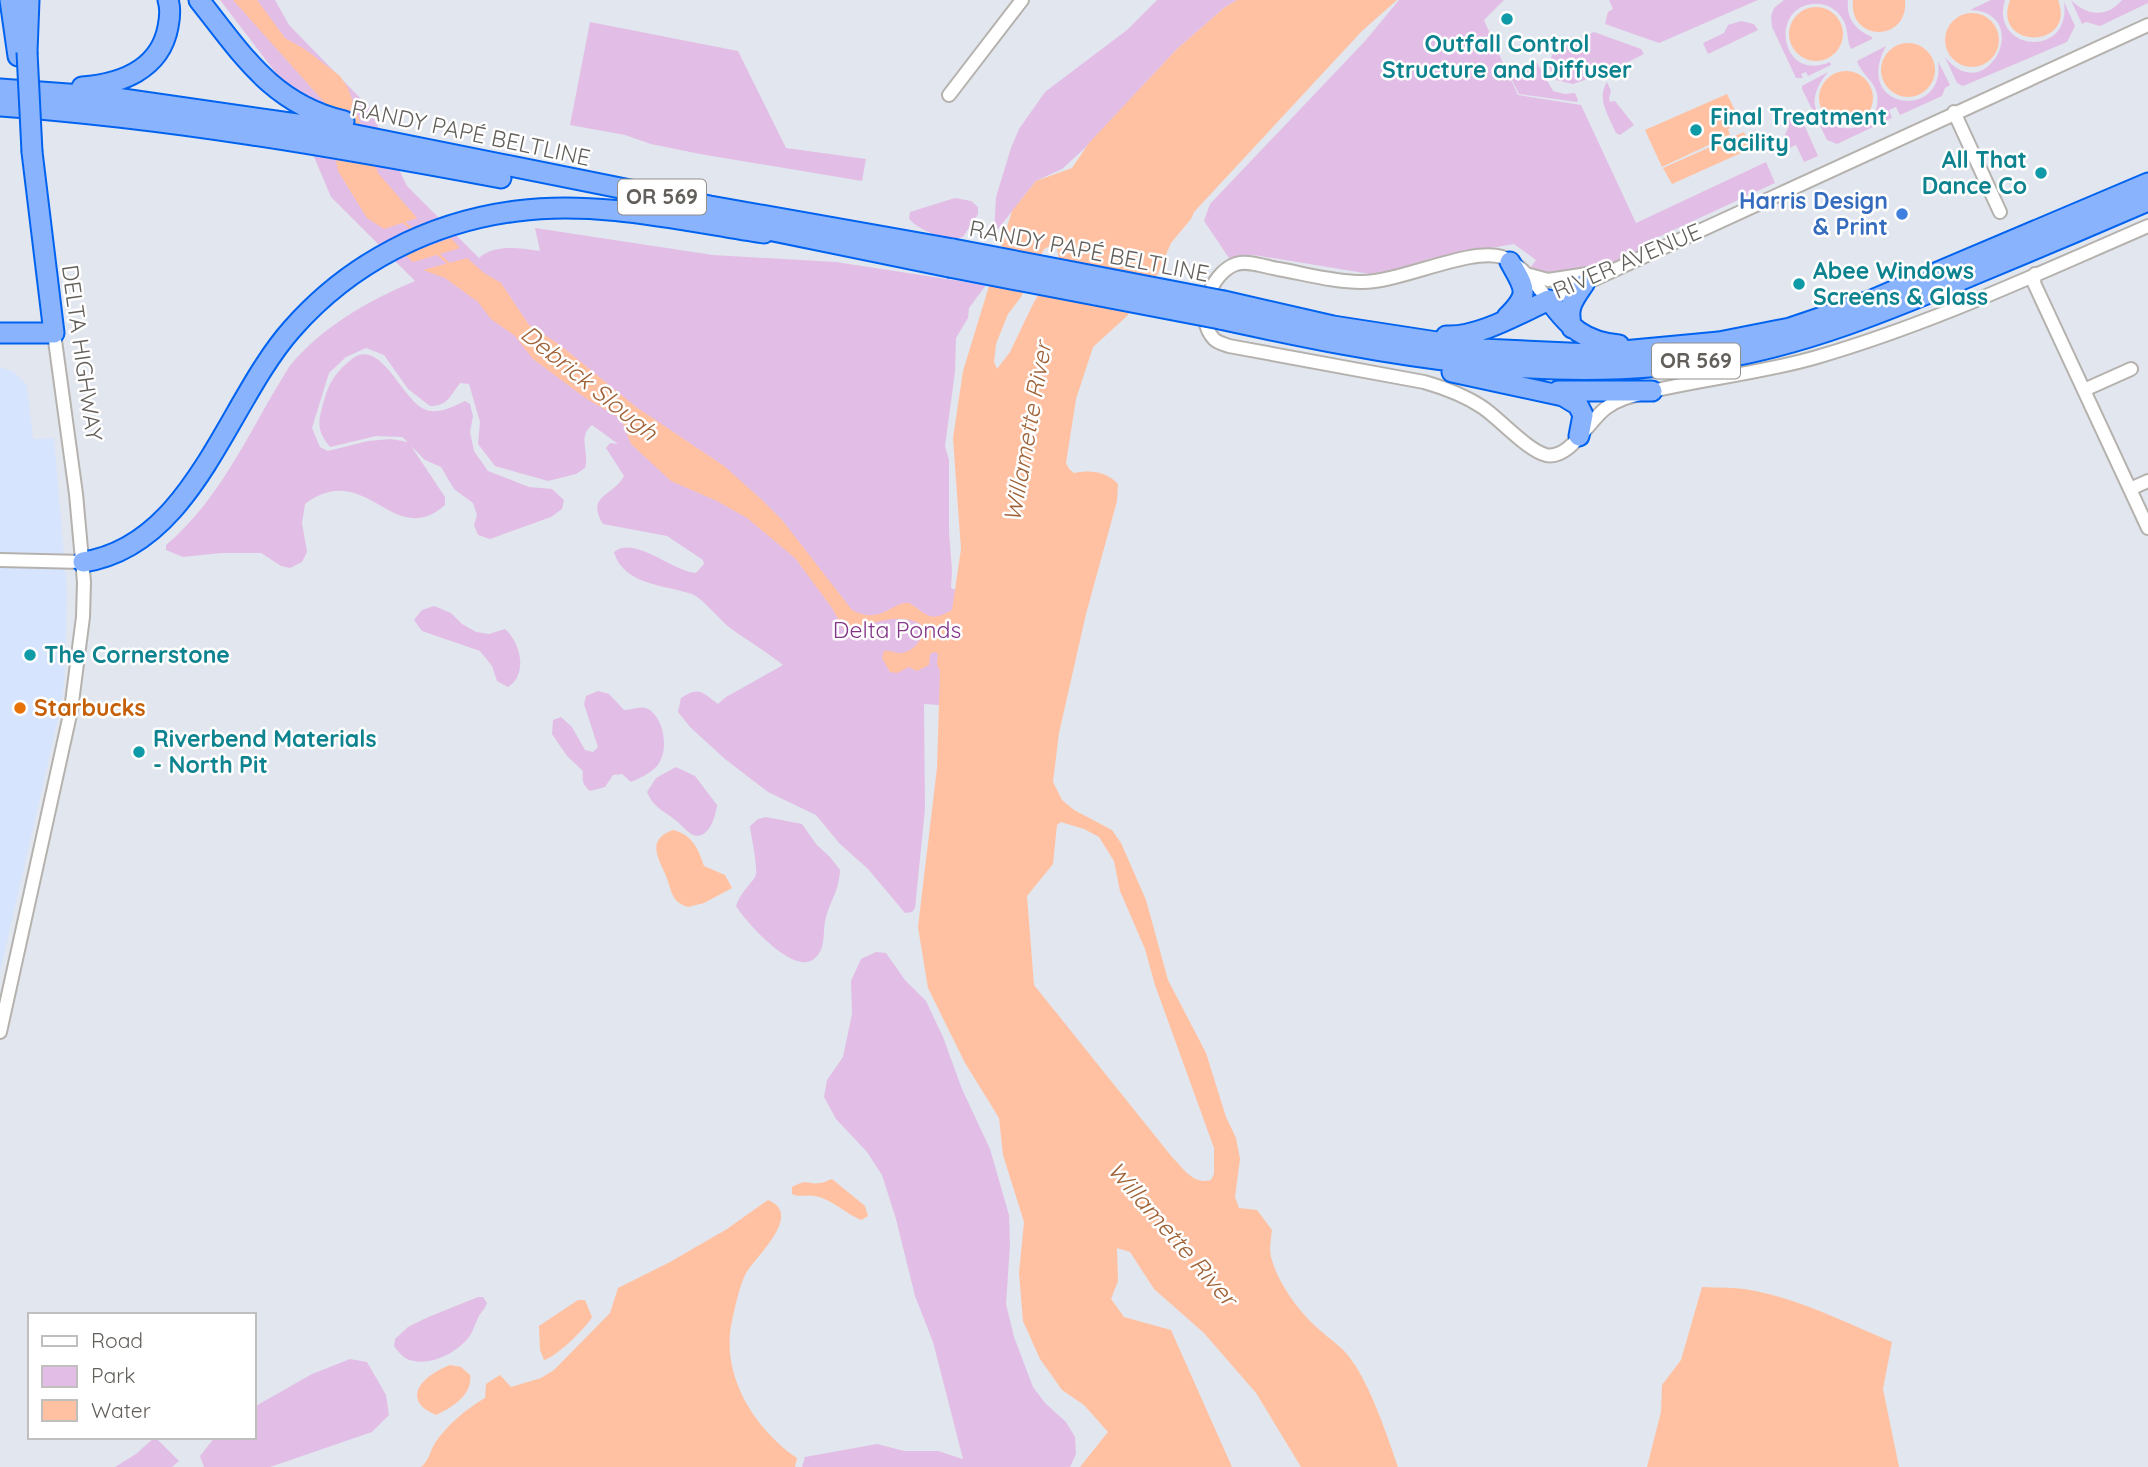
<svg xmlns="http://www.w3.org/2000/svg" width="2148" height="1467" font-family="Quicksand,sans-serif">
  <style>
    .commercial { fill: #d7e4fe }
    .green { fill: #e2bee6 }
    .water { fill: #ffc1a1; fill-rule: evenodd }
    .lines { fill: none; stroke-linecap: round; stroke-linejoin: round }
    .stream { stroke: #ffc1a1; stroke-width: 2.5 }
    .minor-casing { stroke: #b5b2ae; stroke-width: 16 }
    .highway-casing { stroke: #0063f0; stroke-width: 23 }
    .minor { stroke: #fff; stroke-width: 12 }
    .highway { stroke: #8ab3fe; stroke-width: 19 }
    .highway-bridge-casing { stroke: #0063f0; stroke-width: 23; stroke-linecap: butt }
    .highway-bridge { stroke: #8ab3fe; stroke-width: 19 }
    .culture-dot { fill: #0f9aa8; stroke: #fff; stroke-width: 2.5 }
    .shop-dot { fill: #3f7fe0; stroke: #fff; stroke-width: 2.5 }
    .food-dot { fill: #e8710a; stroke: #fff; stroke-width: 2.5 }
    .labels { text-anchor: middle; stroke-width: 5; stroke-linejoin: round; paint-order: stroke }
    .shield { fill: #fff; stroke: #928f8c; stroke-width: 2 }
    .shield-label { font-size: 21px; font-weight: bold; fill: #635f5b }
    .culture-label { font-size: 23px; font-weight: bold; fill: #0d838f; stroke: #fff; text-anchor: start }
    .street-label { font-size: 23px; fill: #635f5b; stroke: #fff }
    .shop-label { font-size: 23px; font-weight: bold; fill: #366cbe; stroke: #fff; text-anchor: end }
    .park-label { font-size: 23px; fill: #843588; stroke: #fff }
    .food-label { font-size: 23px; font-weight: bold; fill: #c56008; stroke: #fff; text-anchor: start }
    .water-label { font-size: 24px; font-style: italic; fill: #a06338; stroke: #fff }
  </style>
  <rect width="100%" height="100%" fill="#e2e6ee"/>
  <path class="commercial" d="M 0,367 L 14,372 L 27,385 L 33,439 L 54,438 L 67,591 L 65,670 L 62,702 L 0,972 Z"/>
  <path class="green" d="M 220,0 L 275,0 L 289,25 L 368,106 L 407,186 L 479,258 C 494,244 520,248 540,251 L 535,228 L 713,255 L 836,262 L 986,285 L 969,308 L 968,318 L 956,338 L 955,372 L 945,446 L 949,460 L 949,532 L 952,570 L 951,588 L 956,590 L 939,705 L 924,704 L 925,809 L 915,908 L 912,912 L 905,913 L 868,869 L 839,843 L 816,815 L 768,792 L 725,759 L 690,727 L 678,712 L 681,698 C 699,686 702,692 718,704 L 726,697 L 783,665 C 766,651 746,640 729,627 C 719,619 702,598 692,594 C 665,585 623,585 614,552 C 634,535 672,571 696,573 L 704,564 L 703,560 L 667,536 L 603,524 C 585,495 614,496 624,476 L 606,448 L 610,443 L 618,444 L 592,425 C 577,437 590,453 585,468 L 576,474 L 548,481 L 495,466 L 478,444 L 480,422 L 469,384 L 460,383 C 450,396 448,406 430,406 L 408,389 L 384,355 L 366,348 L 346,357 L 329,373 L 312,428 L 320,447 L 328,451 L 368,441 L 391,439 L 408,442 L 402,437 L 376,436 L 330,447 C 319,434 317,425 322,408 C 328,385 333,374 352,359 C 381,337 402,400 424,409 C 438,415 452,407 465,401 L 470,404 L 473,416 L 470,432 L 474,451 L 488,471 L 529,487 L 552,489 L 564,500 L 562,509 L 551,517 L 490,539 L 478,535 L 474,525 L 477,515 L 473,503 L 454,489 L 441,467 L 425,460 L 411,446 L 445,497 L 445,505 C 393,551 366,458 305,504 L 302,523 L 307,552 L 302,562 L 290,568 L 281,566 L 261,553 L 221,553 L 183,557 L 166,550 L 166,545 C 222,498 251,427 289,367 C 320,328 369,300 415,281 L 331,197 L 282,81 Z
    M 1157,0 L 1237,0 L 1224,8 L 1177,49 L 1085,148 L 1062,169 L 1036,181 L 994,234 L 996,197 L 1011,148 L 1019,129 L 1045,92 L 1127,30 Z
    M 1399,0 L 1504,0 L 1484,20 L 1503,63 L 1515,68 L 1536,61 L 1553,91 L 1565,94 L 1575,93 L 1578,100 L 1577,102 L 1519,94 L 1505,66 L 1518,95 L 1581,105 L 1636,223 L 1766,162 L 1775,183 L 1652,240 L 1648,249 C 1621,261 1556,287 1531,267 L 1536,260 L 1514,244 L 1428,259 L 1406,268 L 1370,274 L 1254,255 L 1229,258 L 1204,221 L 1210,204 L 1365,41 Z
    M 1609,0 L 1758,0 L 1659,43 L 1605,24 L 1608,12 L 1613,9 Z
    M 1784,0 L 1848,0 C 1846,19 1856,30 1872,37 L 1872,39 L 1851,49 C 1846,39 1849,28 1842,18 C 1837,10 1829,5 1820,4 C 1768,0 1778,84 1830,62 L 1831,65 L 1808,76 L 1806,72 L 1801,74 L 1803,78 L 1796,78 L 1772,27 L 1771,16 L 1774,8 Z
    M 1991,0 L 2005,0 C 1989,51 2072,60 2064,2 L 2075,26 L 2067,42 L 1963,86 L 1957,83 L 1945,57 C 1987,110 2035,12 1970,10 Z
    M 2071,0 C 2087,16 2107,18 2122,0 L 2148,0 L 2148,3 L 2100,26 L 2086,22 L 2082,24 Z
    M 1741,21 L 1754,24 L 1758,30 L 1708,54 L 1703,43 L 1724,33 L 1728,25 Z
    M 590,22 L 738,51 L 786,148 L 866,159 L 862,181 L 700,154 L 651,144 L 625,135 L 570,125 Z
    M 1594,32 L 1641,49 L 1644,54 L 1608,72 L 1573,84 L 1556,80 L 1548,65 L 1554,51 Z
    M 1886,46 C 1851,111 1947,121 1938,61 L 1950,85 L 1945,88 L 1942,96 L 1900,115 L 1896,107 L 1889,110 L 1892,118 L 1837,144 L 1827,140 L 1802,89 L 1802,86 L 1828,72 C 1778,131 1885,152 1877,94 C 1874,80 1861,74 1857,61 Z
    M 1607,82 L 1611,91 L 1609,98 L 1610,102 L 1615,101 L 1634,125 L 1620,135 L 1616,133 C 1609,116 1596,99 1607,82 Z
    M 1794,119 L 1803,122 L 1818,156 L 1804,162 L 1796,145 L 1789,148 L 1784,137 L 1789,126 L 1784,124 L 1788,120 Z
    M 955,198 L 971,201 L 978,207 L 978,214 L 963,237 C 947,242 920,231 909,219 L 910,212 Z
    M 434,606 L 451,613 L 462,624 L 476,632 L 489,634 L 505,629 C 521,643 528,675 508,687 L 497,681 L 492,666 L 480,651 L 422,631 L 414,620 L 422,610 Z
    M 598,691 L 609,694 L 624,710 C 631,710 639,706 646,708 C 665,716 670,753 656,767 C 649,774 640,778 631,782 L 622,774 L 613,775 L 605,787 L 590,791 C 582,784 582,780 583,771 L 567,756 L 552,734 L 553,720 L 561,717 L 572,727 L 585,750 L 593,752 L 598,747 L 584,704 L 586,696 Z
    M 676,767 L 695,776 L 717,805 C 716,816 708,843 691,834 C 685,830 680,823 674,819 C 662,810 653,807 647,792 L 656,778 Z
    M 766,817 L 802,824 L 816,844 L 830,857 L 840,870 C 839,891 831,899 826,917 C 822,930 827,948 815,958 C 795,978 746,922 736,906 C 740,893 748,888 755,877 C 759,869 751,837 750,826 L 758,819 Z
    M 876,952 L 886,953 L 905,980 L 926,1001 L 943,1037 L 962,1089 L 990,1149 L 1009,1215 L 1010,1245 L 1006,1304 L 1014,1337 L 1033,1387 L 1045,1403 L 1066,1422 L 1075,1437 L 1076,1454 L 1070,1467 L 802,1467 L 805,1457 L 877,1444 L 904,1451 L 938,1451 L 963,1459 L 933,1342 L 915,1296 L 896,1219 L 882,1175 L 867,1152 L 836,1119 L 824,1097 L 827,1080 L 843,1057 L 852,1014 L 851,981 L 861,959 Z
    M 478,1297 L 483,1297 L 487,1303 C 485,1309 482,1311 479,1316 C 475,1323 474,1330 469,1337 C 456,1354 426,1369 405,1358 C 401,1355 397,1350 394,1346 L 395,1339 L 408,1327 L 426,1318 Z
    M 350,1359 L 367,1362 L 386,1395 L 389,1415 L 372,1432 L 270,1467 L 204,1467 L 200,1456 L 215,1437 L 254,1437 L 254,1407 L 312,1374 Z
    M 155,1437 L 179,1461 L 172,1467 L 115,1467 L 136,1454 Z"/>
  <path class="water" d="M 233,0 L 257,0 L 285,38 L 306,50 L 340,76 L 348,88 L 378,173 L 417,218 L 384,229 L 367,218 L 338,171 L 325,103 Z
    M 1237,0 L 1397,0 L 1362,31 L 1194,212 L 1191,219 L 1171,243 L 1157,275 L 1126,317 L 1093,347 L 1076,399 L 1066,463 L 1069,469 L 1074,473 C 1091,470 1105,471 1118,484 L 1117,501 L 1086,614 L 1059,733 L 1053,782 L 1062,800 L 1074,810 L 1112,830 L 1121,843 L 1146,900 L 1168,980 L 1206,1053 L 1226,1117 L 1236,1138 L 1240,1159 L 1235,1197 L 1239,1208 L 1257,1210 L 1272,1230 C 1271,1238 1269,1249 1271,1257 C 1278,1284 1300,1314 1322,1332 C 1332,1341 1342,1347 1350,1358 C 1370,1384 1387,1435 1398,1467 L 1301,1467 L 1256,1393 L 1204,1333 L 1154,1289 L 1130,1252 L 1117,1248 L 1118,1281 L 1111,1299 L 1124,1317 L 1171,1330 L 1232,1467 L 1080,1467 L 1108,1432 L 1084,1405 L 1062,1390 L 1040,1359 L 1023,1321 L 1019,1273 L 1024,1222 L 1003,1155 L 999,1118 L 965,1063 L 928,988 L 918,927 L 937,768 L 940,671 L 937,664 L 938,654 L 935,652 L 930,654 L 929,665 L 917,671 L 909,667 L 897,673 L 890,672 L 882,658 L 884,651 C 891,650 896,654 902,653 C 915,651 924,638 923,626 C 909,614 883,619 867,625 C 859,628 855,633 846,633 L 832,608 L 795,558 L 747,518 L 717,501 L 671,481 L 631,444 L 621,419 L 587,399 L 533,359 L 515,336 L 491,319 L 478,302 L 445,278 L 423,270 L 467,258 L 484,273 L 501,283 L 529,325 L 560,345 L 636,407 L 724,466 L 762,500 L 782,520 L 852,610 C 881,626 894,600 909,603 C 911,604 917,608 918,609 C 932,620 937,618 952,610 L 961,549 L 953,438 L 963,371 L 1012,211 L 1036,181 L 1072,168 L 1089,143 L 1177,49 L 1224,8 ZM 1056,243 L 1059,259 L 1033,304 L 1010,352 L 997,369 L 994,362 L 996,344 L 1008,314 L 1021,297 L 1044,249 ZM 1061,822 L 1084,829 L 1099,837 L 1114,861 L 1120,891 L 1145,949 L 1155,985 L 1214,1148 L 1214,1174 L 1211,1180 C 1193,1185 1184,1169 1172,1157 L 1034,985 L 1027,896 L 1053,864 L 1057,825 Z
    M 1853,0 L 1905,0 C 1909,43 1848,42 1853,0 Z
    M 2010,0 L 2058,0 C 2077,50 1991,50 2010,0 Z
    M1789 34a27 27 0 1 1 54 0a27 27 0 1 1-54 0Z
    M1945 40a27 27 0 1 1 54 0a27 27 0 1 1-54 0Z
    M1881 70a27 27 0 1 1 54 0a27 27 0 1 1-54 0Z
    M1819 98a27 27 0 1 1 54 0a27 27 0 1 1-54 0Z
    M 1727,94 L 1741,123 L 1728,129 L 1730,135 L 1662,167 L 1645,130 Z
    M 1744,132 L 1752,148 L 1672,184 L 1663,168 Z
    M 451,238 L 460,248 L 413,262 L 405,255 Z
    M 673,830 C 693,835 698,849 704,866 L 725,875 L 732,888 L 704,903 L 688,907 C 671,902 672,891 666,876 C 658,857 646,840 673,830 Z
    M 832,1179 L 865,1206 L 868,1216 L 861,1220 C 845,1213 831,1199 815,1196 C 806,1194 800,1198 792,1194 L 792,1187 C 809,1178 807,1185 820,1183 C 824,1183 828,1180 832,1179 Z
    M 768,1200 C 805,1215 753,1258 745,1275 C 739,1288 735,1307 732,1321 C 720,1374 754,1429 797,1458 L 795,1467 L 421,1467 C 429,1461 430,1451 435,1443 C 447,1425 466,1409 485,1398 L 486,1384 L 500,1375 L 511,1387 L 541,1378 L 554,1370 L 610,1313 L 618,1288 L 670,1262 L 727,1229 Z
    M 1702,1287 C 1717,1288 1735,1287 1750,1290 C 1800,1299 1846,1323 1892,1342 L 1883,1389 L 1899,1467 L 1647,1467 L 1661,1412 L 1662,1385 L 1681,1360 Z
    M 578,1300 L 585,1300 L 592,1317 C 585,1329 556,1357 544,1360 L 540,1350 L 539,1326 Z
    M 450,1365 L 461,1367 L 470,1375 C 473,1395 451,1408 436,1415 C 398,1399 425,1374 450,1365 Z"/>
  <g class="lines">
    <path class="stream" d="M 402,221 L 413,230
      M 438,254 L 449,264"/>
    <g class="minor-casing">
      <path id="minor" d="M 2148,25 L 1549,300 C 1536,286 1522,264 1502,257 C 1470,247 1401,282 1362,282 C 1334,282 1306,274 1278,269 C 1265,267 1249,260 1236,264 C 1210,273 1194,319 1214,339 C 1218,343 1224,344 1229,346 L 1424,382 C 1445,388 1464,395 1482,407 C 1499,418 1528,451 1546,455 C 1570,460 1589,420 1606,408 C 1616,400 1628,397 1640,394 C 1698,379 1759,374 1817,357 C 1931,324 2039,273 2148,226
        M 949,95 L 1022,0
        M 1954,112 L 2000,212
        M 1526,274 L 1548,280 L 1594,273
        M 2035,274 L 2034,283 L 2148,528
        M 2084,390 L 2131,369
        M 2130,489 L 2148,481
        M 0,560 L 83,562
        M 0,1032 L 71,710 L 83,617 L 84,582 L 76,494 L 54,333"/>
    </g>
    <g class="highway-casing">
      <path id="highway" d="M 10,0 L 18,56
        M 199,0 C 242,54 272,104 344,121
        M 27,52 L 29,0
        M 82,87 C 120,84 160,70 168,27 C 170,17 171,9 168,0
        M 0,89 L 109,97 L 311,126 L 710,206 L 953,249
        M 0,106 C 169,118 335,147 501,178
        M 754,227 L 949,267
        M 1224,301 L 1333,326 L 1482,349 L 1591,354 L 1719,342 L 1790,328 L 1867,302 L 2148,183
        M 1507,317 C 1531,293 1525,289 1510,262
        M 1220,319 C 1384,355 1555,388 1723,358 C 1810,343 1891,309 1973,275 C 2031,251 2090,226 2148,201
        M 1572,328 C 1566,308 1573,300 1584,284
        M 0,333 L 54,333 L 32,152
        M 1446,336 C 1478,338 1520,313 1549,300 C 1569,327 1584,342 1619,345
        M 1452,372 L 1563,396 L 1578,405 L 1583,415 L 1579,436
        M 1558,391 L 1652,391
        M 83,562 C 193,546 227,402 292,329 C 350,263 430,222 517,211 C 598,200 684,221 764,233"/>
    </g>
    <use href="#minor" class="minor"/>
    <use href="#highway" class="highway"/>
    <g class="highway-bridge-casing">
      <path id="highway-bridge" d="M 27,52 L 32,152
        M 953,249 L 1224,301
        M 949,267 L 1220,319"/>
    </g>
    <use href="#highway-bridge" class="highway-bridge"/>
  </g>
  <g class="culture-dot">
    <circle cx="1507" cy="19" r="7"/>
    <circle cx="1696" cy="130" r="7"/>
    <circle cx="2041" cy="173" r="7"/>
    <circle cx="1799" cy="284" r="7"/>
    <circle cx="30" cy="655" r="7"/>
    <circle cx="139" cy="752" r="7"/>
  </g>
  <circle class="shop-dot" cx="1902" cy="214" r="7"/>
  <circle class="food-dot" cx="20" cy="708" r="7"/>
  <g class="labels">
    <g class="shield">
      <rect x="618" y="179.5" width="88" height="35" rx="5"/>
      <rect x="1652" y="343.5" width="88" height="35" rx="5"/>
    </g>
    <g class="shield-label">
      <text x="662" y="204">OR 569</text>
      <text x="1696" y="368">OR 569</text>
    </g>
    <g class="culture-label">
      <text x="1507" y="52" text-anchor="middle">Outfall Control<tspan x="1507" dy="26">Structure and Diffuser</tspan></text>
      <text x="1710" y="125">Final Treatment<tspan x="1710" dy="26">Facility</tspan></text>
      <text x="2027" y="168" text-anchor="end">All That<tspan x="2027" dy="26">Dance Co</tspan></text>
      <text x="1813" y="279">Abee Windows<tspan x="1813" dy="26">Screens &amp; Glass</tspan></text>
      <text x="44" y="663">The Cornerstone</text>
      <text x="153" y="747">Riverbend Materials<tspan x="153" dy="26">- North Pit</tspan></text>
    </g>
    <g class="street-label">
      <text transform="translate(471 133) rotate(12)" y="8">RANDY PAPÉ BELTLINE</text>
      <text transform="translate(1089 251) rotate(11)" y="8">RANDY PAPÉ BELTLINE</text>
      <text transform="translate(1627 261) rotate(-23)" y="8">RIVER AVENUE</text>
      <text transform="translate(82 353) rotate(82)" y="8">DELTA HIGHWAY</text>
    </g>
    <g class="shop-label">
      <text x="1888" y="209">Harris Design<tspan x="1888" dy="26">&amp; Print</tspan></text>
    </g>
    <g class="park-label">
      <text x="897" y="638">Delta Ponds</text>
    </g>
    <g class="food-label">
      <text x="34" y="716">Starbucks</text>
    </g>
    <g class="water-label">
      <text transform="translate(589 383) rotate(39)" y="8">Debrick Slough</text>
      <text transform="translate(1028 432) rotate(-80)" y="8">Willamette River</text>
      <text transform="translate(1172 1234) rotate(49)" y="8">Willamette River</text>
    </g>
  </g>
  <rect x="28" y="1313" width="228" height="126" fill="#ffffff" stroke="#c1bfbd" stroke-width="2"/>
  <rect x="42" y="1336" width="35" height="10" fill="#ffffff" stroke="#c1bfbd" stroke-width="2"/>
  <text x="91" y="1348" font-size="21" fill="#635f5b">Road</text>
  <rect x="42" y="1366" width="35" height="21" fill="#e2bee6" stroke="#c1bfbd" stroke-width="2"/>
  <text x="91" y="1383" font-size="21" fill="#635f5b">Park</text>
  <rect x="42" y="1400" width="35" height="21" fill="#ffc1a1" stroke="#c1bfbd" stroke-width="2"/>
  <text x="91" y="1418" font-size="21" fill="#635f5b">Water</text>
</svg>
